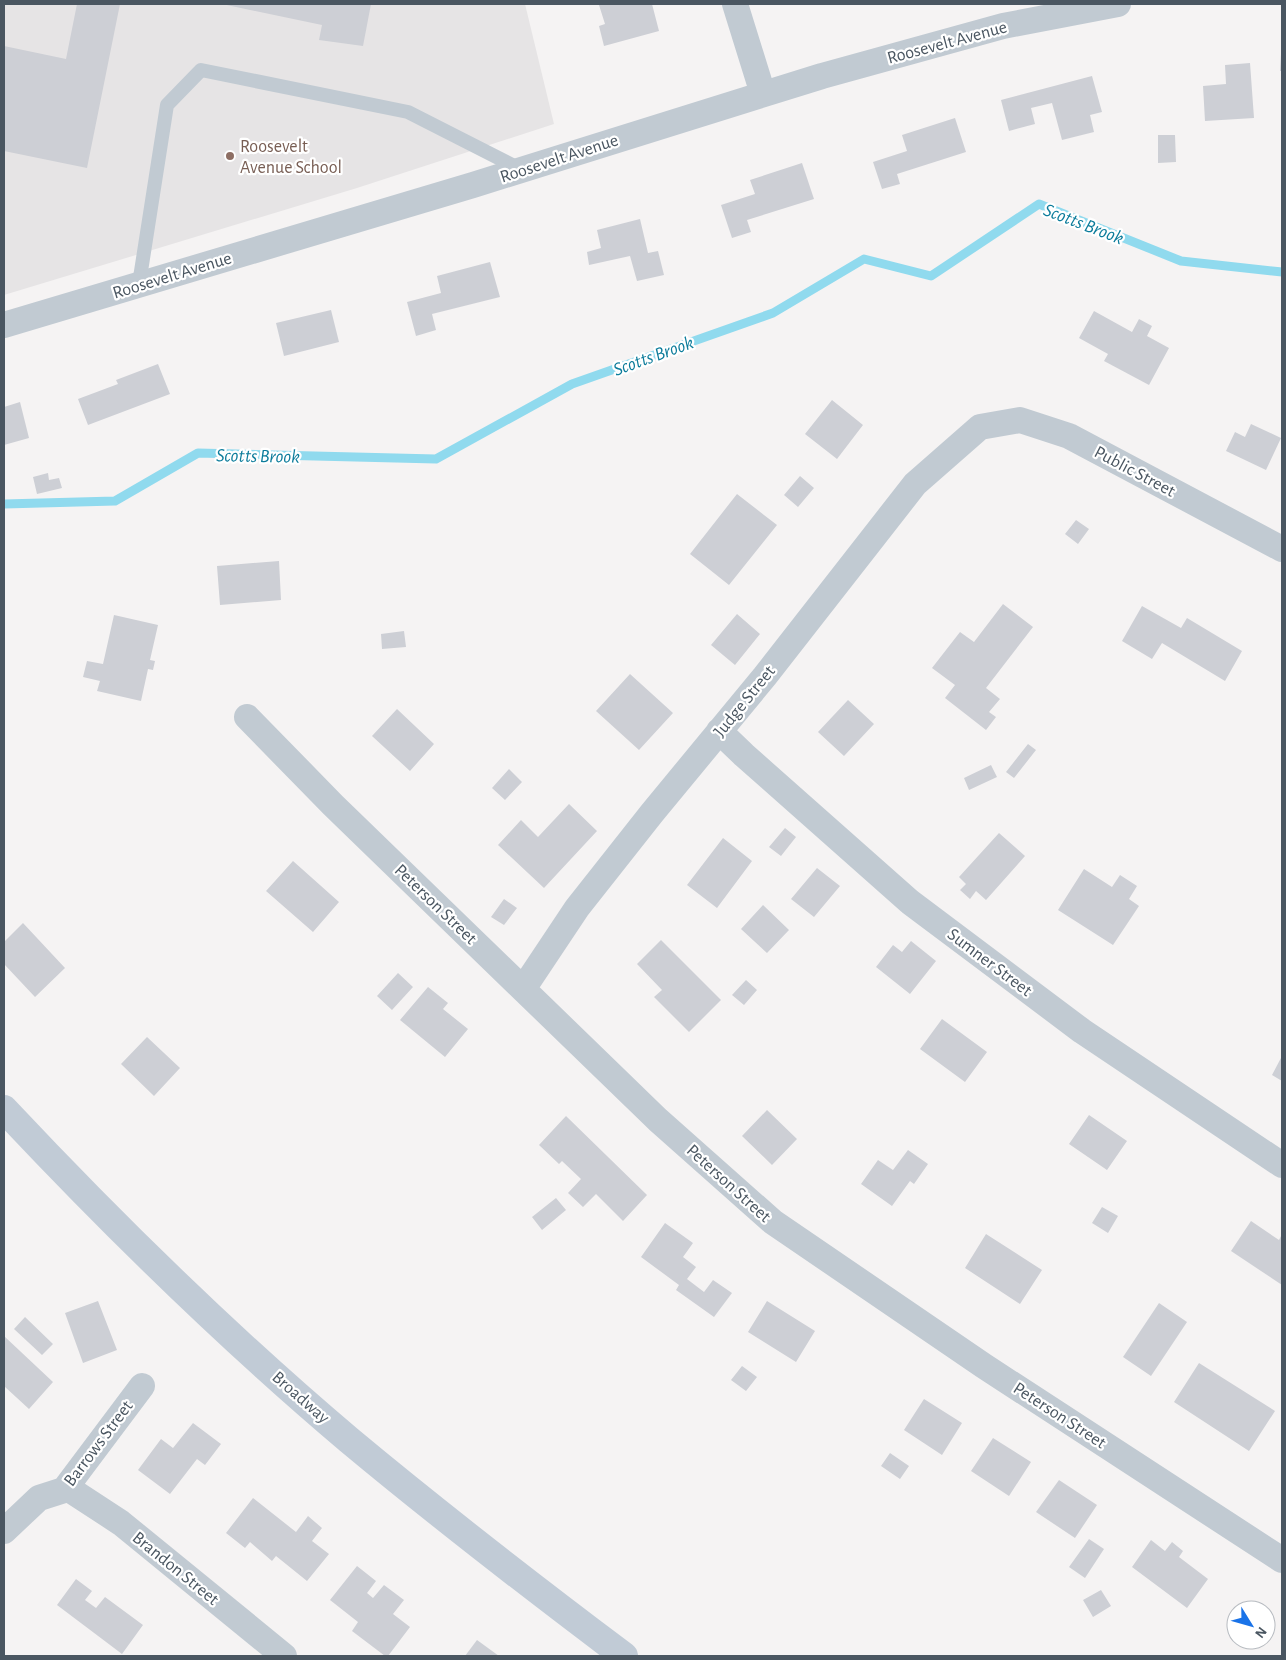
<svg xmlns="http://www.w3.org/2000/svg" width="1286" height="1660" font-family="'Alegreya Sans',sans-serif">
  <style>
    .education { fill: #e6e4e5 }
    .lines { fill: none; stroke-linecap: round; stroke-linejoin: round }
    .stream { stroke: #90daee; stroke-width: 9 }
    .building { fill: #cdcfd5 }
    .lane { stroke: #c1cad2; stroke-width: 14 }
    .street { stroke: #c1cad2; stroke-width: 26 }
    .secondary { stroke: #c1cbd6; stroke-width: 28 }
    .education-dot { fill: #8d6e63; stroke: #fff; stroke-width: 2 }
    .labels { text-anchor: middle; stroke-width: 4.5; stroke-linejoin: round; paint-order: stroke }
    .street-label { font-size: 18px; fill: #4a5661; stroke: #fff }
    .education-label { font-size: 18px; fill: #785e54; stroke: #fff; text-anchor: start }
    .water-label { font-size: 19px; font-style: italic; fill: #0c7c9b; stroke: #fff }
  </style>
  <rect width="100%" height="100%" fill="#f5f3f3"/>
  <path class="education" d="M 4,4 L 525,4 L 554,124 L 357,188 L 4,295 Z"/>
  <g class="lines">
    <path class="stream" d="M 4,504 L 115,501 L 198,453 L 436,459 L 572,384 L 773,313 L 864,259 L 931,276 L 1039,204 L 1181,261 L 1282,272"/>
  </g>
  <path class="building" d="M 77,4 L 120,4 L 87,168 L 4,151 L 4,46 L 66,59 Z
    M 222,4 L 371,4 L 363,46 L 319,40 L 322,25 Z
    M 604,4 L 652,4 L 659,31 L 604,46 L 599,26 L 605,24 L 599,5 Z
    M 1281,54 L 1282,54 L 1282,71 L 1280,71 Z
    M 1250,63 L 1254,118 L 1205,121 L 1203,86 L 1226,84 L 1225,65 Z
    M 1092,76 L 1102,112 L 1090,115 L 1094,132 L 1062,140 L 1052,103 L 1031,108 L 1035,124 L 1009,131 L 1001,100 Z
    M 955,118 L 966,152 L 897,174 L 900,184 L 882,189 L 873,162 L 907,151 L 902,135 Z
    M 1158,135 L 1175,135 L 1176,162 L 1158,163 Z
    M 802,163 L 814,199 L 747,220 L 751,232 L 732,238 L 721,205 L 755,194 L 750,180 Z
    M 640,219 L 648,253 L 658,251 L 664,275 L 637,281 L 630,256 L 589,265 L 587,252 L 601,248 L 597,230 Z
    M 490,262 L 500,297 L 432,314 L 436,330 L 416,336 L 407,302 L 441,293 L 437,276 Z
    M 331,310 L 339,342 L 284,356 L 276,323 Z
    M 1094,311 L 1132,332 L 1139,319 L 1152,326 L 1147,336 L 1169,348 L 1149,385 L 1104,361 L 1108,354 L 1079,338 Z
    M 158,364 L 170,394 L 88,425 L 78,399 L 118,384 L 116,380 Z
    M 832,400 L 863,425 L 837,459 L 805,434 Z
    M 20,402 L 29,438 L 4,445 L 4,407 Z
    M 1251,424 L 1281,438 L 1266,470 L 1226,451 L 1235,432 L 1245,437 Z
    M 48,473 L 49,480 L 59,478 L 62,488 L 37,494 L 33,477 Z
    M 800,476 L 814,488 L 798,507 L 784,495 Z
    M 737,494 L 777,525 L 729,585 L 690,554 Z
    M 1076,520 L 1089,529 L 1078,544 L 1065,534 Z
    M 279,561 L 281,600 L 220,605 L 217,566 Z
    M 1003,604 L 1033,627 L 986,688 L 1000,699 L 989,712 L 996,717 L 986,730 L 945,698 L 955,685 L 932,668 L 960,632 L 974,642 Z
    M 1142,606 L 1181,628 L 1187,618 L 1242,651 L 1225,681 L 1162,643 L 1152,659 L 1122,641 Z
    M 737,614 L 760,634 L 735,665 L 711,645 Z
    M 114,615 L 158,625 L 150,660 L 155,661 L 153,670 L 148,669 L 141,701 L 97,691 L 100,681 L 83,677 L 87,661 L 103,664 Z
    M 404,631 L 406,647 L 382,649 L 381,634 Z
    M 630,674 L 673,713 L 639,750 L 596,711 Z
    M 848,700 L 874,724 L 844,756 L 818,732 Z
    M 397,709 L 434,744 L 410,771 L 372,736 Z
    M 1028,744 L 1036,750 L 1014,778 L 1006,772 Z
    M 991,765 L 997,777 L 969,790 L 964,778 Z
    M 509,769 L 522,782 L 505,800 L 492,788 Z
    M 569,804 L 597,831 L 544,888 L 498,845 L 521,820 L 538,837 Z
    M 785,828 L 796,837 L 781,856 L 769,847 Z
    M 999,833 L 1025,856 L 986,900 L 976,891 L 970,899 L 960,890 L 966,884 L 959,877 Z
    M 723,838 L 752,861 L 717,908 L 687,885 Z
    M 293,861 L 339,902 L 313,932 L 266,891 Z
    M 817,868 L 840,886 L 814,917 L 791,899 Z
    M 1084,869 L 1112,887 L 1120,875 L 1137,886 L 1129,899 L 1139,906 L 1113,945 L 1058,910 Z
    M 504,899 L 517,908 L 504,925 L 491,917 Z
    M 763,905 L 789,930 L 767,953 L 741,929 Z
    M 23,923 L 65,968 L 35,997 L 4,964 L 4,942 Z
    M 661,940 L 721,1000 L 689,1032 L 654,997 L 662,990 L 637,964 Z
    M 911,941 L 936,961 L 910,994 L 876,967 L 893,945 L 902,952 Z
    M 398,973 L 413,987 L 392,1010 L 377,996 Z
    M 746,980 L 757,990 L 744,1005 L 732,995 Z
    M 428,987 L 448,1003 L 443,1009 L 468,1029 L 445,1057 L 400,1020 Z
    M 942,1019 L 987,1052 L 965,1082 L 920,1049 Z
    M 147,1037 L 180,1068 L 154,1096 L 121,1064 Z
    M 1282,1056 L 1282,1081 L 1272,1075 Z
    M 767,1110 L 797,1139 L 772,1165 L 742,1136 Z
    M 1089,1115 L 1127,1141 L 1107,1170 L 1069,1144 Z
    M 566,1116 L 647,1195 L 623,1221 L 596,1194 L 583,1207 L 568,1193 L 581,1179 L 562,1161 L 559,1164 L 539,1145 Z
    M 908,1150 L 928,1164 L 914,1184 L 910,1181 L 892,1206 L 861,1184 L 878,1160 L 893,1170 Z
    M 556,1198 L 566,1210 L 542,1230 L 532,1217 Z
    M 1102,1207 L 1118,1216 L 1108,1233 L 1092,1223 Z
    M 1251,1221 L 1279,1240 L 1282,1234 L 1282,1285 L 1231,1251 Z
    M 665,1223 L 693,1243 L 683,1257 L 696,1267 L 687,1279 L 704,1292 L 713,1280 L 732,1293 L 714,1317 L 676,1290 L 679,1285 L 641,1257 Z
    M 986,1234 L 1042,1270 L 1020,1304 L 965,1268 Z
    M 98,1301 L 117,1350 L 83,1363 L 65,1313 Z
    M 767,1301 L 815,1331 L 796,1362 L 748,1332 Z
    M 1159,1303 L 1187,1322 L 1151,1376 L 1123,1357 Z
    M 25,1317 L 53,1344 L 42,1355 L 14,1329 Z
    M 4,1336 L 53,1382 L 29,1409 L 4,1386 Z
    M 1199,1363 L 1275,1411 L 1249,1451 L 1174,1402 Z
    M 742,1366 L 757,1377 L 746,1391 L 731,1380 Z
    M 924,1399 L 962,1423 L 942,1455 L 904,1430 Z
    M 193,1423 L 221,1444 L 205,1465 L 197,1459 L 170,1494 L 138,1470 L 161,1439 L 173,1448 Z
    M 993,1438 L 1031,1462 L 1009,1496 L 971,1471 Z
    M 890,1453 L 909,1466 L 900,1479 L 881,1466 Z
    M 1059,1480 L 1097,1505 L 1075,1538 L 1036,1512 Z
    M 253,1498 L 296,1532 L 308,1516 L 322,1528 L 312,1541 L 329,1554 L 307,1581 L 276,1556 L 272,1561 L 250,1542 L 245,1548 L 226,1533 Z
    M 1089,1539 L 1104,1549 L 1085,1578 L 1069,1567 Z
    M 1151,1540 L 1165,1551 L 1172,1542 L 1183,1551 L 1179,1557 L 1208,1579 L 1187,1608 L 1132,1567 Z
    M 357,1566 L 376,1581 L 367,1593 L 373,1598 L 384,1585 L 404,1600 L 393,1614 L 410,1627 L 388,1656 L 385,1656 L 352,1631 L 358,1622 L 330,1600 Z
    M 76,1579 L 92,1591 L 85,1600 L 96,1608 L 105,1597 L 143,1625 L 122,1654 L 57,1605 Z
    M 1101,1590 L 1111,1606 L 1093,1617 L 1083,1600 Z
    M 477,1640 L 499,1656 L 465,1656 Z"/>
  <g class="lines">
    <path class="lane" d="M 139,284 L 167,105 L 201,70 L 408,112 L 522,170"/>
    <path class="street" d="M 735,4 L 763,94
      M 4,325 L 473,185 L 822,76 L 1003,26 L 1118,4
      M 247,717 L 333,805 L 658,1120 L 773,1222 L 984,1366 L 1282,1560
      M 719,731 L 744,755 L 910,902 L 1082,1031 L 1282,1165
      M 523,989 L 577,908 L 652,813 L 765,676 L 915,484 L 980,427 L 1020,420 L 1069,436 L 1282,549
      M 64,1490 L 69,1489 L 121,1523 L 284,1656
      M 4,1531 L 39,1498 L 64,1490 L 142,1386"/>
    <path class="secondary" d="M 4,1109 C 113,1225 227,1337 349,1440 C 439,1515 531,1586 624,1656"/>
  </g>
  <circle class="education-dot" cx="230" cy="156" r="5"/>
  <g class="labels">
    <g class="street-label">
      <text transform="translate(947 42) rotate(-15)" y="6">Roosevelt Avenue</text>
      <text transform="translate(559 158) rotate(-18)" y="6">Roosevelt Avenue</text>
      <text transform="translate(172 275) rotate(-17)" y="6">Roosevelt Avenue</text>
      <text transform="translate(1135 471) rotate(28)" y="6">Public Street</text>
      <text transform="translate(744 701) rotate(-51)" y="6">Judge Street</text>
      <text transform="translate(436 904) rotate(44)" y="6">Peterson Street</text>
      <text transform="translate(990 962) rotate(37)" y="6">Sumner Street</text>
      <text transform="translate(729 1183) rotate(42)" y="6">Peterson Street</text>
      <text transform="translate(301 1397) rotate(41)" y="6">Broadway</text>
      <text transform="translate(1060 1415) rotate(33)" y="6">Peterson Street</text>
      <text transform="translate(98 1443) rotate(-53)" y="6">Barrows Street</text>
      <text transform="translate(176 1568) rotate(39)" y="6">Brandon Street</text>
    </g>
    <g class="education-label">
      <text x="240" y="152">Roosevelt<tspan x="240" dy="21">Avenue School</tspan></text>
    </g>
    <g class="water-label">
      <text transform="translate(1084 223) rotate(21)" y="7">Scotts Brook</text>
      <text transform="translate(653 355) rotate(-20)" y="7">Scotts Brook</text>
      <text transform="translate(258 455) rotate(1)" y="7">Scotts Brook</text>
    </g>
  </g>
  <rect width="1286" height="1660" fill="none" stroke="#4a5661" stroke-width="10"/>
  <g transform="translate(1251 1625) rotate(127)"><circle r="24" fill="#ffffff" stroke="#b7bbc0"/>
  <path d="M0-4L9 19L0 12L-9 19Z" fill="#1a73e8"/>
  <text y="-8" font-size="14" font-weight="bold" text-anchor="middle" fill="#4a5661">N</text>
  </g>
</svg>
